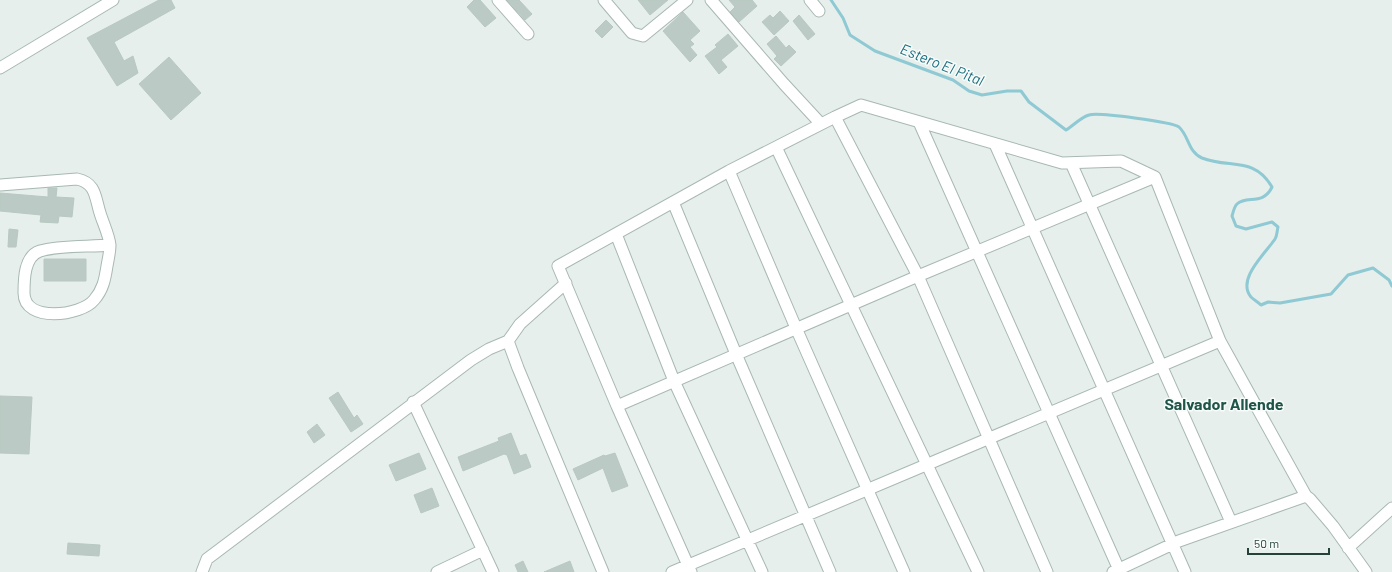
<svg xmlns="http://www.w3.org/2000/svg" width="1392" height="572" font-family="Barlow,sans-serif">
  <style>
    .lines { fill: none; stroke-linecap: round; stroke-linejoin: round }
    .stream { stroke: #8ec9d4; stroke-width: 3 }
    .building { fill: #bbcac4; stroke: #b8c9c2 }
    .street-casing { stroke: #a8b8b2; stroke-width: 13 }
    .street { stroke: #fff; stroke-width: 11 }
    .labels { text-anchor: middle; stroke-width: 3; stroke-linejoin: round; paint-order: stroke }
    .water-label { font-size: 15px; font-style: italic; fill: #1c6f80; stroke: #f7fbf9 }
    .quarter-label { font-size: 16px; font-weight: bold; fill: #1f5548; stroke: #f7fbf9 }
  </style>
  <rect width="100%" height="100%" fill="#e6efeb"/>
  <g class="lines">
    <path class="stream" d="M 831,0 L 843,18 L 850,35 L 875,51 L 953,80 L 969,91 L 982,95 L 1007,91 L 1021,91 L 1029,102 L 1066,130 C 1073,126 1081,117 1089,115 C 1098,112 1172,122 1179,127 C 1189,136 1188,152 1202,158 C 1230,169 1254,156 1272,187 C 1263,206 1247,195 1237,204 C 1234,207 1233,213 1232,216 L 1236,226 L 1246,229 L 1272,222 L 1278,227 C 1277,231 1277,236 1275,239 C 1266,253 1236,279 1251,297 C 1254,300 1258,302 1261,305 L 1268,302 L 1280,303 L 1331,294 L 1348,275 L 1373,268 L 1389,280 L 1392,286"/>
  </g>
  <path class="building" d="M 159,0 L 171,0 L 175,8 L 114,42 L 124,61 L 133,56 L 138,73 L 117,86 L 87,38 Z
    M 474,0 L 480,0 L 496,18 L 485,27 L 467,7 Z
    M 507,0 L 519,0 L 532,14 L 525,20 Z
    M 638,0 L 668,0 L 650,15 Z
    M 729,0 L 752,0 L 757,6 L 739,22 L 730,12 L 735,7 Z
    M 780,11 L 789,21 L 774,35 L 762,22 L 770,15 L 773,18 Z
    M 683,12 L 700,31 L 690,40 L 694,44 L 690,47 L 697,55 L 690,62 L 663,31 Z
    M 799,15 L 815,34 L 808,40 L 793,21 Z
    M 606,20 L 613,27 L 602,38 L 595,31 Z
    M 728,34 L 738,46 L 721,60 L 727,67 L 719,74 L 705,56 L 717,47 L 715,45 Z
    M 776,36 L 786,48 L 789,45 L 796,52 L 781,66 L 774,59 L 777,56 L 767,44 Z
    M 169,57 L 201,93 L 171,120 L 139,84 Z
    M 48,188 L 57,188 L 56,197 L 74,198 L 72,217 L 59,216 L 58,223 L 40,222 L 41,215 L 0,211 L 0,193 L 48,197 Z
    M 9,229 L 18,230 L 16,247 L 8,247 Z
    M 44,259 L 86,259 L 86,281 L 44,281 Z
    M 338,392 L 354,418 L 357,415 L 363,424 L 351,432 L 329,398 Z
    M 0,396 L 32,397 L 29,454 L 0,453 Z
    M 317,424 L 325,435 L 314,443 L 307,432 Z
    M 511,433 L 520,456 L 526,454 L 531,467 L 514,474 L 507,455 L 504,454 L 463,471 L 458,457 L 499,441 L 498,438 Z
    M 419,453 L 426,469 L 396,481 L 389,465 Z
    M 615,453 L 628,486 L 612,492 L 603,468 L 578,480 L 573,469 L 604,455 L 605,456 Z
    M 432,488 L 439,506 L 421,513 L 414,495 Z
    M 68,543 L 100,545 L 99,556 L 67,554 Z
    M 523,561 L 528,572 L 518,572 L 515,565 Z
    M 570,561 L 574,572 L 544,572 Z"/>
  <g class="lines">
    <g class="street-casing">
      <path id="street" d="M 498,0 L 528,34
        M 604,0 L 632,33 L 643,36 L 687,0
        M 711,0 L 784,84 L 821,124
        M 810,0 L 819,11
        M 0,68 L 113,0
        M 835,117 L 861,105 L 1062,163 L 1121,161 L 1155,177 L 1220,341 L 1306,496
        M 919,122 L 1120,572
        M 995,144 L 1185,572
        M 776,147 L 978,572
        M 1071,163 L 1231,522
        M 729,171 L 796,328 L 904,572
        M 0,185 L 77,179 C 96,183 95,197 100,213 C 103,223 109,235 110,245 C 110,252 108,260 107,266 C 105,279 103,290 94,300 C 81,316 24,323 24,293 C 24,280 24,256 40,251 C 59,245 90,247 110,245
        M 673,202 L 736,354 L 830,572
        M 616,234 L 674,381 L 762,572
        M 508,341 L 518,368 L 603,572
        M 413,402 L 493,572
        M 617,406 L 558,266 L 729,171 L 835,117 L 918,276 L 1155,177
        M 1348,548 L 1392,508
        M 202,572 L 207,559 L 471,360 L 489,349 L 508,341 L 520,324 L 566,283
        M 437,572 L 483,550
        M 672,572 L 1220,341
        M 691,572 L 617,406 L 918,276 L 1047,572
        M 1113,572 L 1179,541 L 1306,496 L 1310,499 L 1333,526 L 1366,572"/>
    </g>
    <use href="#street" class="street"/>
  </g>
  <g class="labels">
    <g class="water-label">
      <text transform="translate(942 65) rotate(22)" y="5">Estero El Pital</text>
    </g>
    <g class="quarter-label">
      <text x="1224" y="410">Salvador Allende</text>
    </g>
  </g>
  <path d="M1248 548v6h81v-6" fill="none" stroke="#24423a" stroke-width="2"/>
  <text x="1254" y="548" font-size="12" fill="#24423a" stroke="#f7fbf9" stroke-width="3" paint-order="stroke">50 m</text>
</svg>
